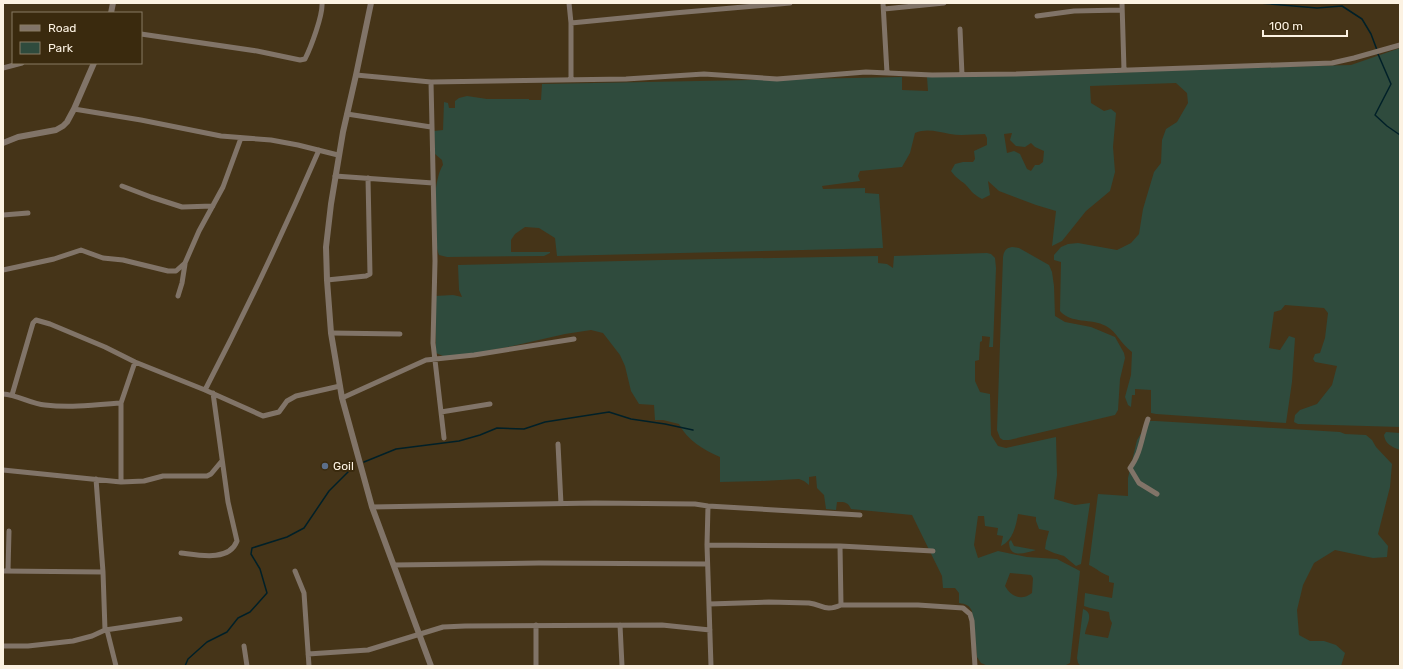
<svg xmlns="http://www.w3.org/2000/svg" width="1403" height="669" font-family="Rubik,sans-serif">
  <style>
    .green { fill: #2f4b3d; fill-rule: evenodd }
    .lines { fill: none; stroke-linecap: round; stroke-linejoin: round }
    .stream { stroke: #002028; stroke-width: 1.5 }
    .minor { stroke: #817468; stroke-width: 5 }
    .tertiary { stroke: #817468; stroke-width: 6 }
    .service-dot { fill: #5c6f8a; stroke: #3a2a0e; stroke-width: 1.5 }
    .labels { text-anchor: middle; stroke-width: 4; stroke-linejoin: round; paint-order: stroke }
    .poi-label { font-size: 12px; fill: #fcf2e2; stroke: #3a2a0e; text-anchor: start }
  </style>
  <rect width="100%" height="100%" fill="#453418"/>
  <path class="green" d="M 1400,48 L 1400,427 L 1298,424 L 1294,422 L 1295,415 L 1300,410 L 1317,404 L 1332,385 L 1337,366 L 1315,362 L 1313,359 L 1315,354 L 1320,353 L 1325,338 L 1328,313 L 1324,308 L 1285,305 L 1281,310 L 1274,312 L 1269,348 L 1280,350 L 1289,336 L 1295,338 L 1292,382 L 1286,423 L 1156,414 L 1151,413 L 1151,390 L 1135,389 L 1135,395 L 1132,395 L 1131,407 L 1128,405 L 1125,397 L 1131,375 L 1132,352 C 1120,343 1117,332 1106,326 C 1091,318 1071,324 1060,311 L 1061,262 L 1054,260 L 1054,255 L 1061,247 L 1068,244 L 1078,243 L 1117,250 L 1131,243 L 1139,234 L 1143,209 L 1154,172 L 1161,163 L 1162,140 L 1166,129 L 1177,122 L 1188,103 L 1187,93 L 1176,83 L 1090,86 L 1091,103 L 1104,111 L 1111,109 L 1116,113 L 1113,147 L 1115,172 L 1110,191 L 1086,211 L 1062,241 L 1052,246 L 1056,211 L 1036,205 L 999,191 L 988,181 L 990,195 L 982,199 C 971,193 972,191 965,184 C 960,180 955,177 951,171 L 955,164 L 963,162 L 973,162 L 975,159 L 974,151 L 987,145 L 987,138 L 985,134 C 974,134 961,136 950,134 C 938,132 927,128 915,133 L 910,153 L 902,167 L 860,171 L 858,176 L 860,181 L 822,186 L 823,189 L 865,188 L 865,193 L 879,194 L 883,248 L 557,256 L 555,238 L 539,228 L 525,227 L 515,234 L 511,240 L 511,252 L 550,252 L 550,253 L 544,256 L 447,257 L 439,255 C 432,238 432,181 443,165 L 442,160 L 435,154 L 434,131 L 443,130 L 444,102 L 448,103 L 449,108 L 455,108 L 455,101 L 459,98 L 467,96 L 487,99 L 529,99 L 529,100 L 541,100 L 542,84 L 902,77 L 902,90 L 928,91 L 927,77 L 1086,74 L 1208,69 L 1351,65 ZM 1012,133 L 1010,140 L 1016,146 L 1025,147 L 1031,143 L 1035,147 L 1044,151 L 1043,162 L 1039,165 L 1035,165 L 1031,171 L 1027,169 L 1020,154 L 1014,151 L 1007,153 L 1004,134 Z
    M 1012,247 L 1019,248 L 1049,265 L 1052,272 L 1054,286 L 1055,316 L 1065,322 L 1091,327 L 1115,337 L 1124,353 L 1125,358 L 1120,379 L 1118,410 L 1115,415 L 1009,440 L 1003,440 L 1000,438 L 997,430 L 1003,257 C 1004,251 1006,248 1012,247 Z
    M 987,253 L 991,254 L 995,258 L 996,268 L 993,347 L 989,347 L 990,337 L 982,336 L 982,341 L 980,342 L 979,360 L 975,361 L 975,381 L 980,392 L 990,394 L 991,435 L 998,446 L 1006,448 L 1056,437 L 1057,475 L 1054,499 L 1075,505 L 1090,503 L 1081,564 L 1076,566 L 1064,556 L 1054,553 L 1045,549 L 1046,542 L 1049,531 L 1039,529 L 1036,521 L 1036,517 L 1018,514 C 1016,526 1013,540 1001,546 L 1003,536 L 997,535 L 998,528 L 985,526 L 984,516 L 978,516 L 974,545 L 978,558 L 998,551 L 1027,557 L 1057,559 L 1080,571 L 1070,663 L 1064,666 L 988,666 L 981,663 L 977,657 L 972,611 C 969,605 966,604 959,603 L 959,593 L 955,588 L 943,588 L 942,576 L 912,515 L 851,509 C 848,502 845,502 837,502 L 836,510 L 826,509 L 824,495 L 817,488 L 816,476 L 809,477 L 809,485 L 804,481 L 799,479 L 760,481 L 720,482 L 720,457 C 704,450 687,440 679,424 L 663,420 L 655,420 L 654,405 L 639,404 L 631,391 L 625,366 L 620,355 L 603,333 L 591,330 L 565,334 L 508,347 L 459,356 L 443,356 L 436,353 L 435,296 L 453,295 L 462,297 L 459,290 L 458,265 L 663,260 L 878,256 L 878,263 L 887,264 L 893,268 L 894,256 ZM 1010,573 L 1031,575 L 1033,578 L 1032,593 C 1022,601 1011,597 1005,586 Z
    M 1149,421 L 1156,421 L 1340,432 L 1345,434 L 1366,435 L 1372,440 L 1376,447 L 1392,464 L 1390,487 L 1378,534 L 1388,546 L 1387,557 L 1373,558 L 1335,550 L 1314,563 L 1303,585 L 1297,610 L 1299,635 L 1310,641 L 1324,641 L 1336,645 L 1345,653 L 1341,666 L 1081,666 L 1078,663 L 1077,658 L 1083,609 C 1095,613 1086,625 1085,634 L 1108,638 L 1112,623 L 1110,619 L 1109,612 L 1090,608 L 1084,606 L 1085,593 L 1112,598 L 1114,583 L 1109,582 L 1109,576 C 1102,574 1096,568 1089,565 L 1098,494 L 1128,496 L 1128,478 L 1137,440 Z
    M 1386,432 L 1400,433 L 1400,450 C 1392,447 1385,444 1384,435 Z
    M 1011,540 L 1014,546 L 1036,550 C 1025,553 1009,559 1009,542 Z"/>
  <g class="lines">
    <path class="stream" d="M 1259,3 L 1317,8 L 1342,6 L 1362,19 L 1371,34 L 1377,50
      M 1378,54 L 1391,84 L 1375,115 L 1387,126 L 1400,135
      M 364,462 L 396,449 L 459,441 L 480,435 L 497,428 L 524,429 L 545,422 L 609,412 L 631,419 L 665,424 L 693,430
      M 185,666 L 188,659 L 207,642 L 227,632 L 238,618 L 250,612 L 267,593 L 260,569 L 251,554 L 252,548 L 287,537 L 304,528 L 329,491 L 351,469"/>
    <path class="minor" d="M 569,3 L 571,23 L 571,80
      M 883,3 L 887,73
      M 1122,3 L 1124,70
      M 884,9 L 944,3
      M 1037,16 L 1074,11 L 1122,10
      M 571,23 L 674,13 L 790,3
      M 960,29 L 962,75
      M 141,34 L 257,51 L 300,60 L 305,59 C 311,47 323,15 322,3
      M 3,68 L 22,63
      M 356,75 L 431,82 L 626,79 L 704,74 L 777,79 L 866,72 L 932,75 L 1016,74 L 1332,63 L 1354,58 L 1400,45
      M 431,82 L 435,261 L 433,343 L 444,438
      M 74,109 L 141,120 L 221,136 L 271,140 L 298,145 L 338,155
      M 347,114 L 431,127
      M 335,176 L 433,183
      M 122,186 L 151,197 L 182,207 L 213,206
      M 3,215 L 28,213
      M 3,270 L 54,259 L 81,250 L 103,258 L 123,260 L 168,271 L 176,271 L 185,263 L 199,231 L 223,187 L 241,138
      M 327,280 L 366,276 L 370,274 L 368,178
      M 178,296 L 182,283 L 185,264
      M 331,333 L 400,334
      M 205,390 C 246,311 284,231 319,150
      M 3,394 C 18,395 31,404 45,405 C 70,408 96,405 121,403
      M 12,395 L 33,323 L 36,320 L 50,324 L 105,347 L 135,362 L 205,390 L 263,416 L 279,412 L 287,401 L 296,396 L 340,386
      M 342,398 L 426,360 L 474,355 L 574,339
      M 441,412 L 490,404
      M 1148,419 C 1142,435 1141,454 1130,468 L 1139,483 L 1157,494
      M 558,444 L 561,504
      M 3,470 L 121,482 L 144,481 L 163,476 L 207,476 L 211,474 L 221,462
      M 96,479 L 103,572 L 105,630
      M 121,482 L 121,403 L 135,362
      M 708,506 L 707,545 L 711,666
      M 372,507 L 595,503 L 695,504 L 708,506 L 860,515
      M 707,545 L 840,546 L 933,551
      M 840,546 L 841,605
      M 181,553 C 198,555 229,562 237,541 L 228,502 L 213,393
      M 394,565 L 539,563 L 707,564
      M 3,571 L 103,572
      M 8,571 L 9,531
      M 295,571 L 304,593 L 309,666
      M 709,604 L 769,602 L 809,603 C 823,605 825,612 841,605 L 918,605 L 963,608 L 970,614 L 972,621 L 975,666
      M 536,625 L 536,666
      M 620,625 L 622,666
      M 107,630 L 116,666
      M 3,646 L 28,646 L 73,641 L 92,636 L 105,630 L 180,619
      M 244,646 L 247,666
      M 308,654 L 368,650 L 443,627 L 465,626 L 662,625 L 710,630"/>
    <path class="tertiary" d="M 371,3 L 356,75 L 343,132 L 331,204 L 326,247 L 327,280 L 331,333 L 342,398 L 372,507 L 431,666
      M 111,13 L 113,3
      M 3,143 L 18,137 L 56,130 L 63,126 L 67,122 L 74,109 L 94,63"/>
  </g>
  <circle class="service-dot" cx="325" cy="466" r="4"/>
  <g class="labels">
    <g class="poi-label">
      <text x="333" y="470">Goil</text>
    </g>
  </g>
  <rect width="1403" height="669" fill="none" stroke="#fcf2e2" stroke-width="8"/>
  <rect x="12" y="12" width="130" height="52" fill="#3a2a0e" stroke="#887a63"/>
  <rect x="20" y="25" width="20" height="6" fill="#817468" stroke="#887a63"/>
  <text x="48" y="32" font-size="12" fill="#fcf2e2">Road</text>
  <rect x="20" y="42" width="20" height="12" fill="#2f4b3d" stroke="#887a63"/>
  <text x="48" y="52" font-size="12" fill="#fcf2e2">Park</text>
  <path d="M1263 30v6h84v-6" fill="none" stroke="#fcf2e2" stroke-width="2"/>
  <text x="1269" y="30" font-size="12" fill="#fcf2e2" stroke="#3a2a0e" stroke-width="3" paint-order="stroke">100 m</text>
</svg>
